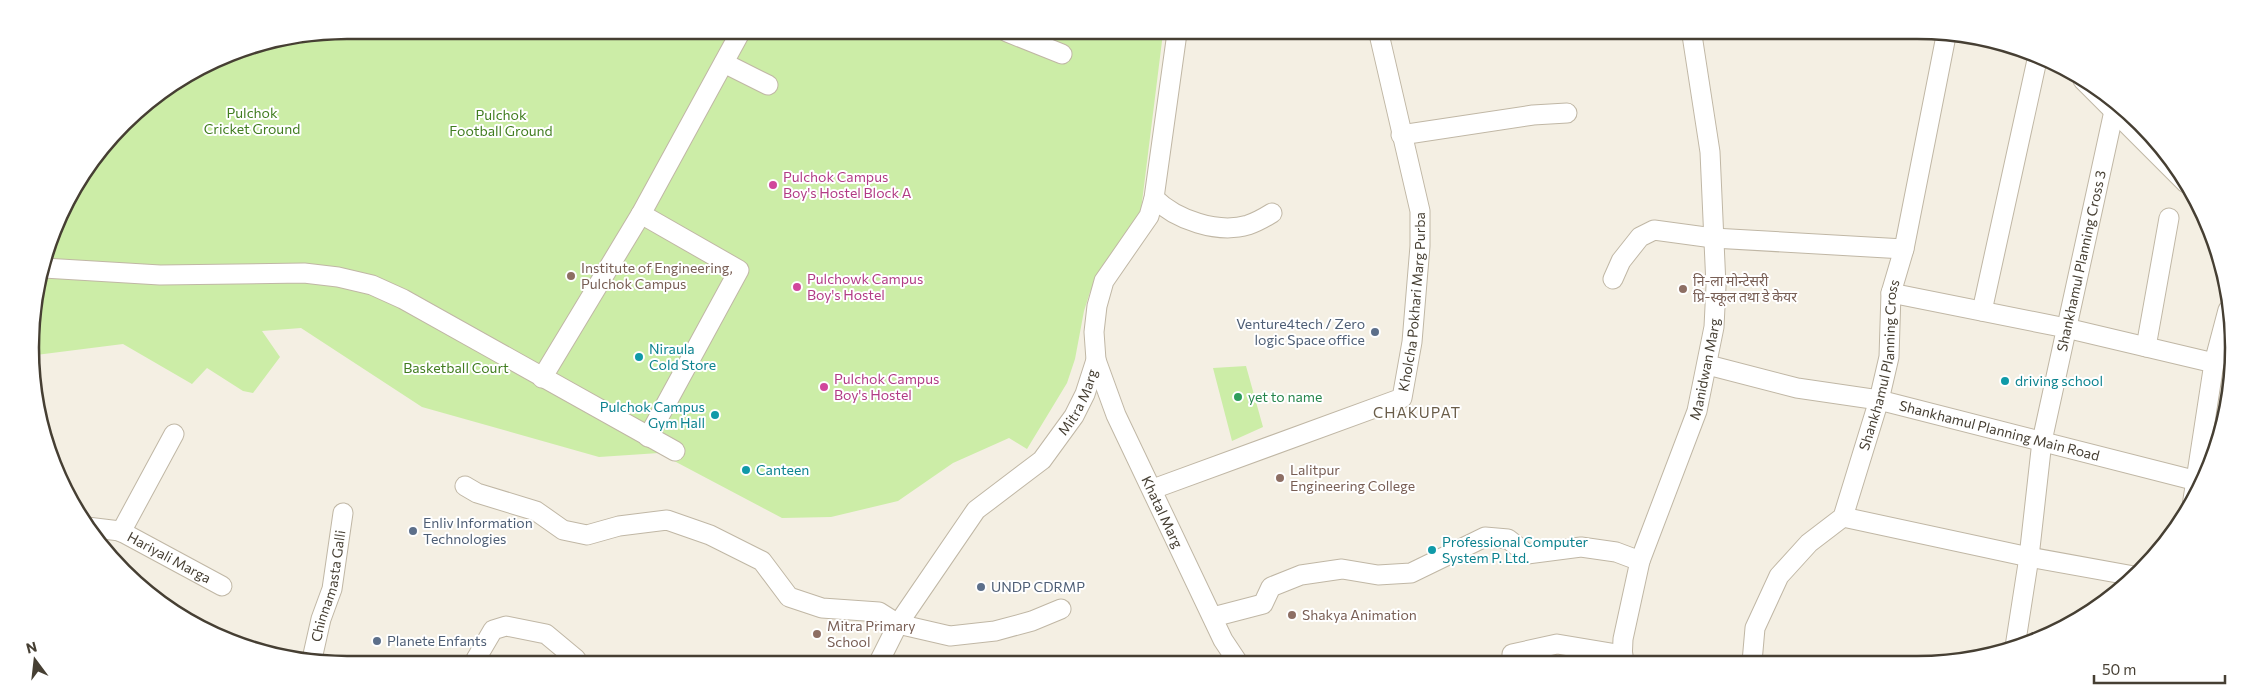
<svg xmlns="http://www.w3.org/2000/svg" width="2264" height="695" font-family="Commissioner,'Noto Sans Devanagari',sans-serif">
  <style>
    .green { fill: #cceda7 }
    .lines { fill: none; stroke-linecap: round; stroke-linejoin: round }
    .minor-casing { stroke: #c0b7a5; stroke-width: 21 }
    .minor { stroke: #fff; stroke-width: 19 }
    .hotel-dot { fill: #d1479c; stroke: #fff; stroke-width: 2 }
    .education-dot { fill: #8d6e63; stroke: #fff; stroke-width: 2 }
    .service-dot { fill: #5c6f8a; stroke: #fff; stroke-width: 2 }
    .culture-dot { fill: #0f9aa8; stroke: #fff; stroke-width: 2 }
    .leisure-dot { fill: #2e9e5b; stroke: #fff; stroke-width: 2 }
    .labels { text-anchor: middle; stroke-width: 4; stroke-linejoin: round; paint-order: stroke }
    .park-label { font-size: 14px; fill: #417d20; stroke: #fff }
    .hotel-label { font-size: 14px; fill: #b23c85; stroke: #fff; text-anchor: start }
    .street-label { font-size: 14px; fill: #463f33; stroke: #fff }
    .education-label { font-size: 14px; fill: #785e54; stroke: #fff; text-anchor: start }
    .service-label { font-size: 14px; fill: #4e5e75; stroke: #fff; text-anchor: start }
    .culture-label { font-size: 14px; fill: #0d838f; stroke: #fff; text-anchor: start }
    .leisure-label { font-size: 14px; fill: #27864d; stroke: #fff; text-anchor: start }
    .neighbourhood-label { font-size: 15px; letter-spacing: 1px; fill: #6a5d49; stroke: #fff }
    .rim { fill: none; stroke: #463f33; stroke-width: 2.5 }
  </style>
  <rect width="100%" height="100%" fill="#f4efe3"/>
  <path class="green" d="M 348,30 L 1163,33 L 1141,210 L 1090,292 L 1084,311 L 1075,359 L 1067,383 L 1027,449 L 1009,438 L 953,463 L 898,501 L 831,517 L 782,518 L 659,453 L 599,457 L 422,407 L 301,328 L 262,331 L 280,357 L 253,393 L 243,391 L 207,368 L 192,384 L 123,344 L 36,355 L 33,306 L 63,207 L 138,109 L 226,54 Z
    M 1246,366 L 1263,427 L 1232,441 L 1213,368 Z"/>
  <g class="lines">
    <g class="minor-casing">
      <g id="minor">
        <path d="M 1007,32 L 1062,54"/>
        <path d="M 724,63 L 768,85"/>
        <path d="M 2083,80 L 2186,183"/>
        <path d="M 1401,135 L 1533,115 L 1567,113"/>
        <path d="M 1154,198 C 1176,220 1218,234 1248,225 C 1257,222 1264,218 1272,213"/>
        <path d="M 641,214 L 739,270 L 648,437"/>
        <path d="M 44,268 L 160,275 L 304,273 L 338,277 L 372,285 L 403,299 L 675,451"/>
        <path d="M 1613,279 L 1621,261 L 1640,237 L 1654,230 L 1713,238 L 1904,249"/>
        <path d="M 1891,293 L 2066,328 L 2214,363"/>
        <path d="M 1982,311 L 2037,60"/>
        <path d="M 2146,347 L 2169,218"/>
        <path id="s1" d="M 1096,360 L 1116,415 L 1223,640 L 1237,661"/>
        <path id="s2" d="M 1708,365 L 1797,388 L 1879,400 L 2201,482"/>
        <path d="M 542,378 L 641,214 L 741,31"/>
        <path d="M 465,486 L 477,493 L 536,511 L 563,530 L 587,535 L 619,526 L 667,520 L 710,535 L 762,561 L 789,597 L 822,608 L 879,612 L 898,624 L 950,636 L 995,631 L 1032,621 L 1061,609"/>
        <path id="s3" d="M 1153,489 L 1402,398 L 1412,342 L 1420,246 L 1420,211 L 1379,34"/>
        <path d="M 2192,506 L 2214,363 L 2228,310"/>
        <path d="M 1843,517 L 2029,557 L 2134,576"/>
        <path id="s4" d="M 87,527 L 120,531 L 222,586"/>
        <path d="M 121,532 L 174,434"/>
        <path d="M 1213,617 L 1263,604 L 1271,587 L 1301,575 L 1342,569 L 1378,575 L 1411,573 L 1485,537 L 1508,539 L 1527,554 L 1581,547 L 1616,552 L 1640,561"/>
        <path id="s5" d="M 2015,647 L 2029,557 L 2042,441 L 2114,111"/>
        <path d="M 1512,654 L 1557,644 L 1623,655"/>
        <path id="s6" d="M 312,659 L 321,619 L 332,589 L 343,513"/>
        <path d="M 476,659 L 493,630 L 506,626 L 546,634 L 576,659"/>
        <path id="s7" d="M 880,660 L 898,624 L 976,510 L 1042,460 L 1074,416 L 1085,394 L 1096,360 L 1094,332 L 1097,306 L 1104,281 L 1149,216 L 1154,198 L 1177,33"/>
        <path id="s8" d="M 1622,662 L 1623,639 L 1640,561 L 1697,411 L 1714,327 L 1716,286 L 1710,152 L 1692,35"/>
        <path id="s9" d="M 1752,662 L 1755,628 L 1779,576 L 1809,543 L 1843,517 L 1879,400 L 1889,357 L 1891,293 L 1904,249 L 1946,36"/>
      </g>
    </g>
    <use href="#minor" class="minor"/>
  </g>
  <g class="hotel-dot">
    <circle cx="773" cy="185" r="5"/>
    <circle cx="797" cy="287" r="5"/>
    <circle cx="824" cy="387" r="5"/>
  </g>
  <g class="education-dot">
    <circle cx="571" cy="276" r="5"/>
    <circle cx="1683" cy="289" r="5"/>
    <circle cx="1280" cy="478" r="5"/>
    <circle cx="1292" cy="615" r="5"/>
    <circle cx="817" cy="634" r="5"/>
  </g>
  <g class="service-dot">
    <circle cx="1375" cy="332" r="5"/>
    <circle cx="413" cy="531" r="5"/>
    <circle cx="981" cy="587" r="5"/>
    <circle cx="377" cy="641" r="5"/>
  </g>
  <g class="culture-dot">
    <circle cx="639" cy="357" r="5"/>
    <circle cx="2005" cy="381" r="5"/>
    <circle cx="715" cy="415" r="5"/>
    <circle cx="746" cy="470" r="5"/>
    <circle cx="1432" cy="550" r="5"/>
  </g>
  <circle class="leisure-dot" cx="1238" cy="397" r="5"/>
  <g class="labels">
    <g class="park-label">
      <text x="252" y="118">Pulchok<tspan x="252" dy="16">Cricket Ground</tspan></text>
      <text x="501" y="120">Pulchok<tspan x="501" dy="16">Football Ground</tspan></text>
      <text x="456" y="373">Basketball Court</text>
    </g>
    <g class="hotel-label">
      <text x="783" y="182">Pulchok Campus<tspan x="783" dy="16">Boy's Hostel Block A</tspan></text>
      <text x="807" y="284">Pulchowk Campus<tspan x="807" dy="16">Boy's Hostel</tspan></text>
      <text x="834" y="384">Pulchok Campus<tspan x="834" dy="16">Boy's Hostel</tspan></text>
    </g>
    <g class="street-label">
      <text dy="5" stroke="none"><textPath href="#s5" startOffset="392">Shankhamul Planning Cross 3</textPath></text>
      <text dy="5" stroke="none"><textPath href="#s3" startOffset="362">Kholcha Pokhari Marg Purba</textPath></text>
      <text dy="5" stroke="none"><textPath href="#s9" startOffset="336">Shankhamul Planning Cross</textPath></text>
      <text dy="5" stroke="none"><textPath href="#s8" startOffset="306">Manidwan Marg</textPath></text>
      <text dy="5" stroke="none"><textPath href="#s7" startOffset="330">Mitra Marg</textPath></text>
      <text dy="5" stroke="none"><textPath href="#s2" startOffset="299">Shankhamul Planning Main Road</textPath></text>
      <text dy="5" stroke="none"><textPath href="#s1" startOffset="166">Khatal Marg</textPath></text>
      <text dy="5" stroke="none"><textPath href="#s4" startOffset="89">Hariyali Marga</textPath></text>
      <text dy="5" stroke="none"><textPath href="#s6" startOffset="75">Chinnamasta Galli</textPath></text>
    </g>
    <g class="education-label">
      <text x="581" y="273">Institute of Engineering,<tspan x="581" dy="16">Pulchok Campus</tspan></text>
      <text x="1693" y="286">नि-ला मोन्टेसरी<tspan x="1693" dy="16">प्रि-स्कूल तथा डे केयर</tspan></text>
      <text x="1290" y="475">Lalitpur<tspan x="1290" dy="16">Engineering College</tspan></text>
      <text x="1302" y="620">Shakya Animation</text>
      <text x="827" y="631">Mitra Primary<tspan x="827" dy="16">School</tspan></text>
    </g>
    <g class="service-label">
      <text x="1365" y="329" text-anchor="end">Venture4tech / Zero<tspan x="1365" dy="16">logic Space office</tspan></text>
      <text x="423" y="528">Enliv Information<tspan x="423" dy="16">Technologies</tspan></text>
      <text x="991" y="592">UNDP CDRMP</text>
      <text x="387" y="646">Planete Enfants</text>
    </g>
    <g class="culture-label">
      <text x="649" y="354">Niraula<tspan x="649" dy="16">Cold Store</tspan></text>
      <text x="2015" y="386">driving school</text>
      <text x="705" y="412" text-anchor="end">Pulchok Campus<tspan x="705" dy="16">Gym Hall</tspan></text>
      <text x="756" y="475">Canteen</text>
      <text x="1442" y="547">Professional Computer<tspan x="1442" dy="16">System P. Ltd.</tspan></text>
    </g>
    <g class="leisure-label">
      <text x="1248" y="402">yet to name</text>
    </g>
    <g class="neighbourhood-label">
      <text x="1417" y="418">CHAKUPAT</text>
    </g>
  </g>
  <path d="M0 0H2264V695H0ZM347 39H1917A308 308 0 0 1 2225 347V348A308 308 0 0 1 1917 656H347A308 308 0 0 1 39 348V347A308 308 0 0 1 347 39Z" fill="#fff" fill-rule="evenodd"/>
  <path class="rim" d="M347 39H1917A308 308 0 0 1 2225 347V348A308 308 0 0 1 1917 656H347A308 308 0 0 1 39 348V347A308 308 0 0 1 347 39Z"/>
  <g transform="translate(35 660) rotate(345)" stroke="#ffffff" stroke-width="4" paint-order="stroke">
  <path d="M0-4L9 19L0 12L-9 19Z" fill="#463f33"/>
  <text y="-8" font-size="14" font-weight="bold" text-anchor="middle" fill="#463f33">N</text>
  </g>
  <path d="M2094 675v8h131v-8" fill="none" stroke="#463f33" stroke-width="2.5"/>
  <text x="2102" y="675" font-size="15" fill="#463f33" stroke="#ffffff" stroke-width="4" paint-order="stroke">50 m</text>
</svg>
